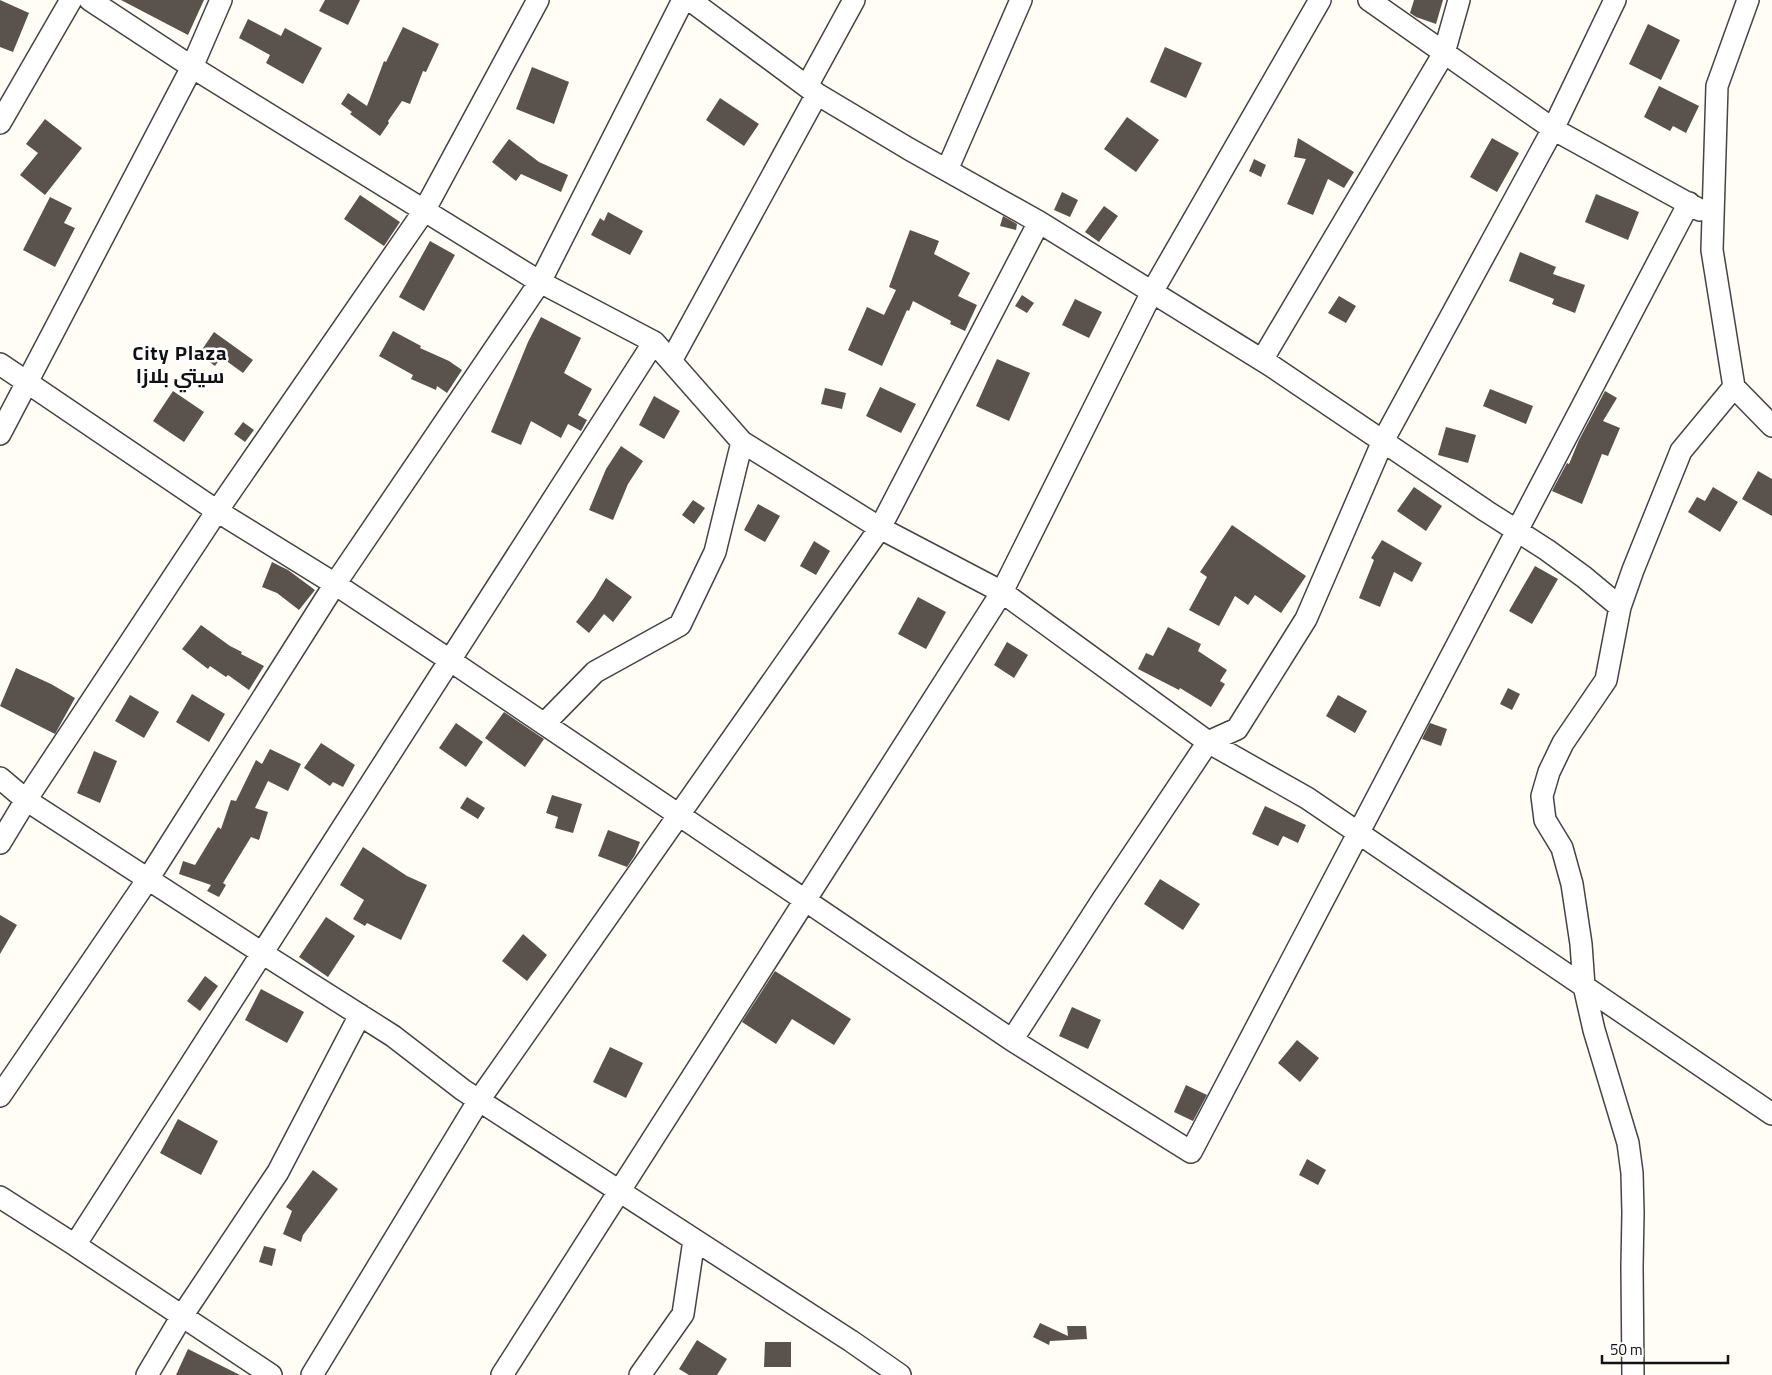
<svg xmlns="http://www.w3.org/2000/svg" width="1772" height="1375" font-family="Georgia,Cairo,serif">
  <style>
    .building { fill: #5a524d }
    .lines { fill: none; stroke-linecap: round; stroke-linejoin: round }
    .minor-casing { stroke: #444; stroke-width: 24 }
    .minor { stroke: #fff; stroke-width: 21 }
    .labels { text-anchor: middle; stroke-width: 5; stroke-linejoin: round; paint-order: stroke }
    .district-label { font-size: 20px; font-weight: bold; letter-spacing: 1px; fill: #111; stroke: #fff }
  </style>
  <rect width="100%" height="100%" fill="#fffdf5"/>
  <path class="building" d="M 0,0 L 29,13 L 13,52 L 0,47 Z
    M 121,0 L 204,0 L 188,35 Z
    M 325,0 L 360,0 L 348,25 L 319,11 Z
    M 1414,0 L 1443,0 L 1436,24 L 1416,17 L 1410,13 Z
    M 248,19 L 281,36 L 285,28 L 322,48 L 303,84 L 266,63 L 270,55 L 239,38 Z
    M 1648,24 L 1680,40 L 1661,80 L 1629,64 Z
    M 403,27 L 439,44 L 426,72 L 423,71 L 410,104 L 402,101 L 388,121 L 389,123 L 380,136 L 350,114 L 352,112 L 341,104 L 348,93 L 367,106 L 384,61 L 386,62 Z
    M 1165,47 L 1202,63 L 1186,98 L 1150,82 Z
    M 532,67 L 569,82 L 554,124 L 516,109 Z
    M 1659,86 L 1699,106 L 1686,133 L 1673,126 L 1670,131 L 1644,117 Z
    M 720,98 L 759,124 L 744,146 L 706,120 Z
    M 1127,117 L 1159,140 L 1136,172 L 1104,149 Z
    M 45,119 L 82,148 L 45,195 L 20,175 L 38,153 L 26,144 Z
    M 1298,138 L 1354,172 L 1344,188 L 1328,179 L 1313,215 L 1287,204 L 1306,159 L 1294,157 Z
    M 1492,138 L 1519,153 L 1497,192 L 1470,177 Z
    M 509,139 L 539,162 L 568,175 L 561,192 L 521,174 L 516,181 L 492,162 Z
    M 1254,159 L 1266,165 L 1261,177 L 1249,171 Z
    M 1062,192 L 1078,200 L 1070,217 L 1054,210 Z
    M 1596,194 L 1639,212 L 1628,240 L 1585,222 Z
    M 360,195 L 400,222 L 384,246 L 344,219 Z
    M 50,197 L 72,208 L 64,223 L 75,228 L 55,267 L 23,250 Z
    M 1104,206 L 1118,216 L 1099,242 L 1085,232 Z
    M 608,212 L 643,231 L 630,255 L 591,235 L 600,218 L 604,221 Z
    M 1003,216 L 1017,224 L 1016,230 L 1000,226 Z
    M 910,230 L 939,241 L 934,254 L 970,273 L 958,296 L 977,305 L 965,331 L 950,324 L 951,321 L 913,301 L 909,311 L 907,310 L 882,366 L 848,350 L 867,307 L 884,315 L 896,290 L 889,287 Z
    M 430,241 L 455,255 L 424,311 L 399,297 Z
    M 1520,252 L 1556,267 L 1553,274 L 1585,285 L 1575,313 L 1552,304 L 1554,299 L 1509,281 Z
    M 1022,295 L 1034,303 L 1027,313 L 1015,306 Z
    M 1339,296 L 1356,306 L 1346,323 L 1328,313 Z
    M 1075,299 L 1102,312 L 1089,338 L 1062,325 Z
    M 541,317 L 581,338 L 564,373 L 592,389 L 578,415 L 587,420 L 581,431 L 568,424 L 561,438 L 531,421 L 521,445 L 491,432 L 528,342 Z
    M 393,331 L 421,346 L 420,348 L 449,361 L 462,370 L 447,393 L 437,386 L 436,390 L 411,379 L 413,375 L 379,356 Z
    M 214,332 L 253,360 L 243,373 L 221,357 L 215,366 L 199,354 Z
    M 997,359 L 1030,373 L 1009,421 L 976,406 Z
    M 880,387 L 916,404 L 901,433 L 866,416 Z
    M 825,388 L 846,393 L 842,409 L 821,404 Z
    M 1490,389 L 1533,406 L 1526,424 L 1483,406 Z
    M 173,391 L 204,412 L 184,442 L 153,421 Z
    M 1605,391 L 1617,398 L 1603,421 L 1620,428 L 1608,456 L 1602,454 L 1582,504 L 1552,491 L 1567,463 L 1569,464 L 1579,440 Z
    M 654,396 L 680,411 L 664,439 L 639,425 Z
    M 243,422 L 254,430 L 245,442 L 234,434 Z
    M 1446,427 L 1476,435 L 1468,463 L 1438,455 Z
    M 621,446 L 643,461 L 628,484 L 613,520 L 589,510 L 606,469 Z
    M 1758,471 L 1772,479 L 1772,516 L 1742,499 Z
    M 1414,487 L 1442,506 L 1426,531 L 1397,511 Z
    M 1713,487 L 1738,502 L 1720,532 L 1688,512 L 1697,497 L 1705,501 Z
    M 693,500 L 705,508 L 694,524 L 682,515 Z
    M 758,504 L 780,516 L 765,542 L 744,530 Z
    M 1232,525 L 1306,576 L 1281,613 L 1255,595 L 1248,605 L 1235,596 L 1219,626 L 1189,610 L 1207,577 L 1200,572 Z
    M 1382,540 L 1422,563 L 1412,582 L 1394,572 L 1380,607 L 1359,598 L 1374,560 L 1371,558 Z
    M 814,541 L 830,551 L 816,575 L 800,566 Z
    M 272,562 L 288,570 L 315,590 L 299,610 L 277,593 L 262,587 Z
    M 1535,566 L 1558,579 L 1532,624 L 1509,611 Z
    M 606,578 L 632,597 L 613,622 L 604,614 L 589,633 L 576,622 L 594,598 Z
    M 918,597 L 946,612 L 926,649 L 898,634 Z
    M 201,625 L 230,646 L 242,652 L 241,654 L 264,666 L 249,690 L 228,675 L 226,677 L 210,666 L 208,669 L 182,649 Z
    M 1168,627 L 1201,644 L 1198,651 L 1227,670 L 1220,681 L 1225,684 L 1211,707 L 1180,688 L 1179,690 L 1138,669 L 1146,653 L 1153,656 Z
    M 1007,642 L 1028,655 L 1014,678 L 994,665 Z
    M 16,668 L 51,684 L 75,698 L 55,734 L 0,706 Z
    M 1508,688 L 1520,694 L 1512,710 L 1500,704 Z
    M 192,694 L 225,714 L 209,742 L 176,722 Z
    M 130,695 L 159,712 L 144,738 L 115,721 Z
    M 1338,695 L 1367,711 L 1355,733 L 1326,716 Z
    M 504,712 L 544,739 L 525,767 L 485,738 Z
    M 456,723 L 483,742 L 466,767 L 439,748 Z
    M 1430,723 L 1447,729 L 1441,746 L 1422,739 Z
    M 321,743 L 355,765 L 343,787 L 333,782 L 330,786 L 304,768 Z
    M 270,749 L 301,764 L 288,791 L 268,781 L 255,808 L 268,812 L 259,840 L 251,837 L 223,883 L 226,885 L 219,897 L 207,891 L 211,885 L 179,874 L 183,861 L 195,865 L 218,827 L 221,829 L 231,800 L 236,801 L 256,760 L 262,764 Z
    M 94,751 L 117,761 L 100,803 L 77,793 Z
    M 552,795 L 582,804 L 573,833 L 555,828 L 558,817 L 546,813 Z
    M 467,797 L 485,808 L 478,819 L 460,808 Z
    M 1265,806 L 1306,825 L 1298,843 L 1283,836 L 1278,846 L 1252,834 Z
    M 608,830 L 640,842 L 635,855 L 627,867 L 598,856 Z
    M 363,847 L 407,876 L 427,885 L 401,940 L 367,923 L 365,926 L 353,919 L 364,900 L 340,885 Z
    M 1160,879 L 1200,904 L 1183,930 L 1144,904 Z
    M 0,915 L 17,925 L 0,954 Z
    M 326,917 L 355,936 L 328,977 L 299,957 Z
    M 523,934 L 547,955 L 527,981 L 502,961 Z
    M 775,971 L 851,1019 L 834,1045 L 792,1019 L 776,1044 L 742,1022 Z
    M 205,976 L 218,986 L 200,1011 L 187,1001 Z
    M 261,989 L 304,1012 L 287,1043 L 245,1020 Z
    M 1072,1007 L 1101,1020 L 1088,1049 L 1059,1036 Z
    M 1297,1040 L 1319,1058 L 1300,1082 L 1278,1063 Z
    M 610,1047 L 643,1063 L 626,1098 L 593,1082 Z
    M 1186,1085 L 1207,1095 L 1193,1121 L 1174,1112 Z
    M 178,1119 L 218,1141 L 201,1175 L 160,1153 Z
    M 1307,1159 L 1326,1170 L 1318,1185 L 1299,1175 Z
    M 313,1170 L 338,1189 L 303,1235 L 301,1242 L 283,1234 L 292,1211 L 286,1207 Z
    M 264,1246 L 276,1249 L 272,1266 L 259,1262 Z
    M 1040,1323 L 1068,1336 L 1067,1326 L 1086,1326 L 1087,1339 L 1050,1341 L 1049,1345 L 1033,1337 Z
    M 697,1340 L 727,1359 L 717,1375 L 689,1375 L 679,1369 Z
    M 765,1342 L 791,1342 L 791,1367 L 764,1367 Z
    M 188,1349 L 240,1375 L 176,1375 Z"/>
  <g class="lines">
    <g class="minor-casing">
      <path id="minor" d="M 90,0 L 192,67 L 540,282 L 654,342 L 742,442 L 880,528 L 1002,592 L 1208,742 L 1307,798 L 1772,1114
        M 690,0 L 817,94 L 909,149 L 1039,222 L 1270,365 L 1486,511 L 1547,550 L 1584,577 L 1620,607
        M 1369,0 L 1553,129 L 1700,210
        M 1748,0 L 1717,86 L 1712,250 L 1734,387 L 1772,426
        M 807,86 L 854,0
        M 0,123 L 71,0
        M 947,170 L 1021,0
        M 1262,360 L 1444,53 L 1459,0
        M 671,361 L 817,94
        M 0,364 L 217,511 L 335,584 L 451,661 L 1012,1040 L 1191,1152 L 1689,203
        M 0,434 L 192,67 L 221,0
        M 544,724 L 595,672 L 680,625 L 715,552 L 742,442
        M 0,778 L 26,800 L 262,953 L 393,1036 L 463,1090 L 851,1341 L 900,1375
        M 0,843 L 26,800 L 217,511 L 424,211 L 538,0
        M 1012,1040 L 1103,899 L 1208,742 L 1237,729 L 1306,619 L 1383,441 L 1553,129 L 1615,0
        M 0,1096 L 148,879 L 335,584 L 540,282 L 683,0
        M 0,1197 L 75,1245
        M 147,1375 L 182,1316 L 278,1172 L 360,1015
        M 271,1375 L 75,1245 L 654,342
        M 312,1375 L 479,1100 L 880,528 L 1039,222
        M 502,1375 L 1002,592 L 1152,292 L 1320,0
        M 640,1375 L 683,1314 L 694,1240
        M 1633,1375 L 1632,1266 L 1633,1213 L 1632,1173 L 1628,1143 L 1594,1030 L 1584,986 L 1581,944 L 1572,884 L 1562,848 L 1545,820 L 1542,796 L 1549,772 L 1563,743 L 1606,680 L 1620,607 L 1633,570 L 1681,451 L 1734,387"/>
    </g>
    <use href="#minor" class="minor"/>
  </g>
  <g class="labels">
    <g class="district-label">
      <text x="180" y="360">City Plaza<tspan x="180" dy="23">سيتي بلازا</tspan></text>
    </g>
  </g>
  <path d="M1602 1355v8h126v-8" fill="none" stroke="#111111" stroke-width="2.5"/>
  <text x="1610" y="1355" font-size="15" fill="#111111" stroke="#ffffff" stroke-width="4" paint-order="stroke">50 m</text>
</svg>
